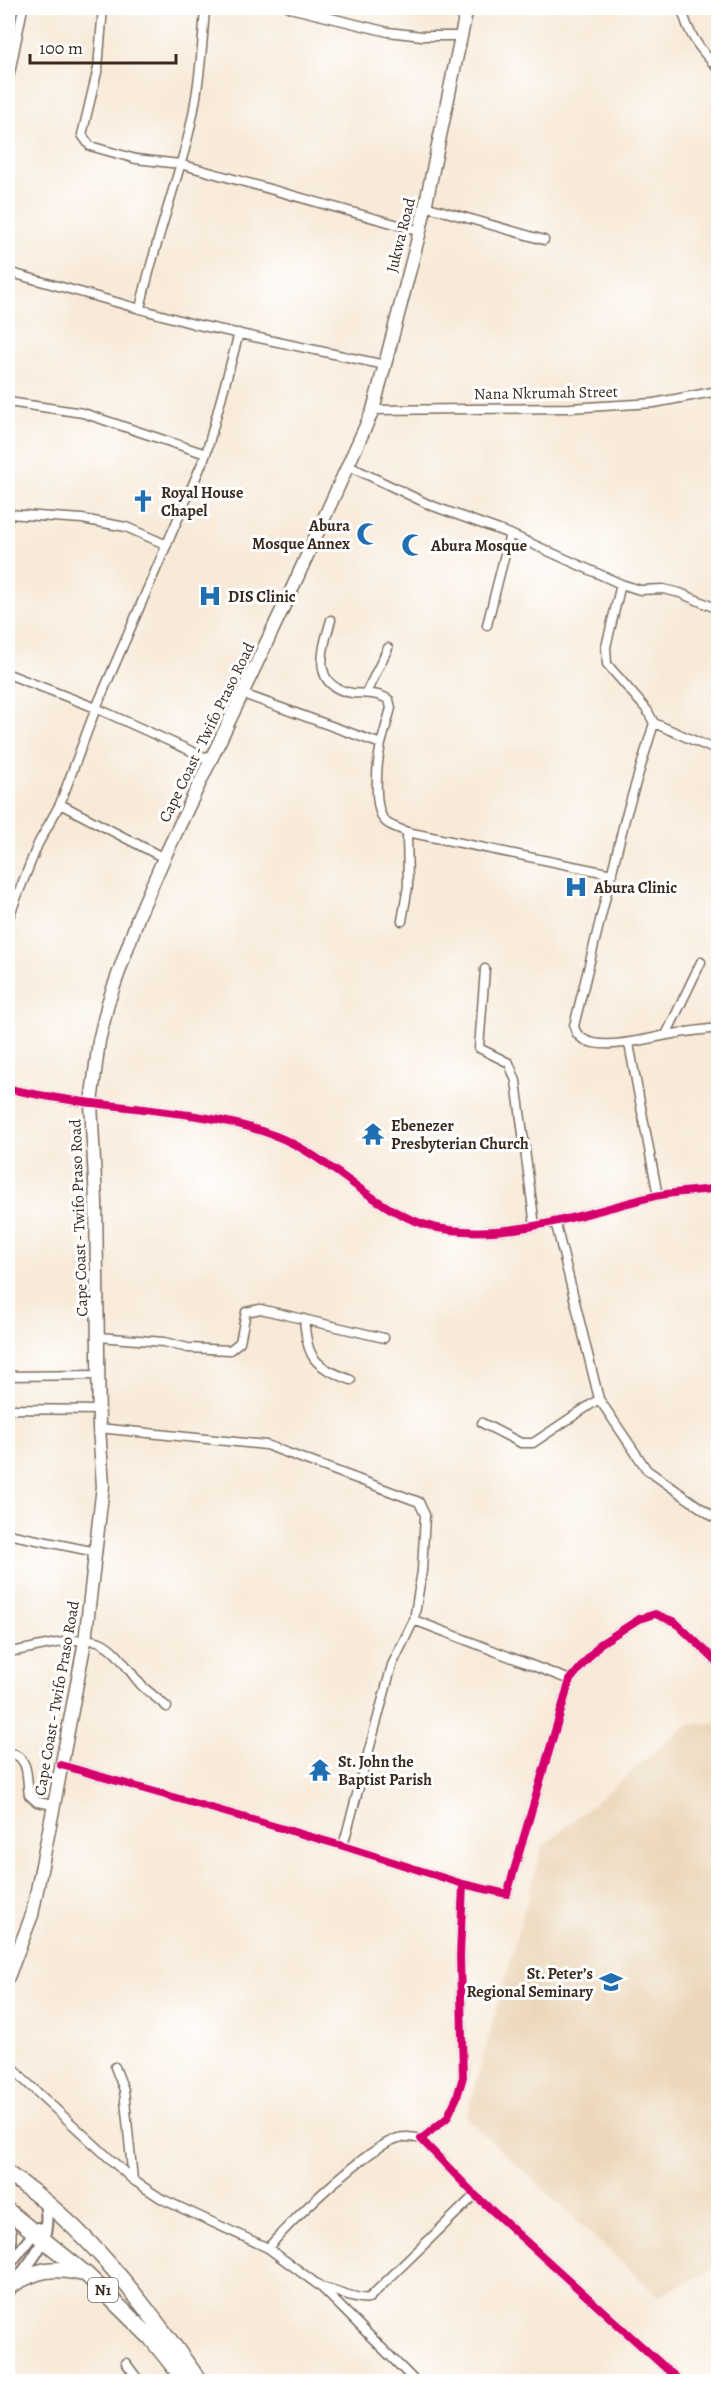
<svg xmlns="http://www.w3.org/2000/svg" width="726" height="2389" font-family="Alegreya,serif">
  <style>
    .built { fill: #ecd7ba }
    .lines { fill: none; stroke-linecap: round; stroke-linejoin: round }
    .minor-casing { stroke: #7d6d5f; stroke-width: 11 }
    .tertiary-casing { stroke: #7d6d5f; stroke-width: 14 }
    .secondary-casing { stroke: #7d6d5f; stroke-width: 15 }
    .trunk-casing { stroke: #7d6d5f; stroke-width: 18 }
    .minor { stroke: #fff; stroke-width: 8 }
    .tertiary { stroke: #fff; stroke-width: 10 }
    .secondary { stroke: #fff; stroke-width: 12 }
    .trunk { stroke: #fff; stroke-width: 15 }
    .cycleway-casing { stroke: #fff; stroke-width: 11 }
    .cycleway { stroke: #d6006c; stroke-width: 8 }
    .labels { text-anchor: middle; stroke-width: 6; stroke-linejoin: round; paint-order: stroke }
    .shield { fill: #fff; stroke: #766a62; stroke-width: 1.5 }
    .shield-label { font-size: 15px; font-weight: bold; fill: #3b2a1e }
    .street-label { font-size: 16px; fill: #3b2a1e; stroke: #fff }
    .poi-label { font-size: 16px; font-weight: bold; fill: #3b2a1e; stroke: #fff; text-anchor: start }
  </style>
  <rect width="100%" height="100%" fill="#fff"/>
  <filter id="ink" filterUnits="userSpaceOnUse"><feTurbulence type="fractalNoise" baseFrequency=".0167" numOctaves="2"/><feDisplacementMap in="SourceGraphic" scale="12" xChannelSelector="R" yChannelSelector="G"/><feConvolveMatrix kernelMatrix="1 2 1 2 8 2 1 2 1" color-interpolation-filters="sRGB"/></filter>
  <filter id="wash" filterUnits="userSpaceOnUse"><feTurbulence type="fractalNoise" baseFrequency=".008" numOctaves="4" result="noise"/><feDisplacementMap in="SourceGraphic" scale="24" xChannelSelector="R" yChannelSelector="G"/><feGaussianBlur stdDeviation="1.35" result="paint"/><feColorMatrix in="noise" values="0 0 0 0 0 0 0 0 0 0 0 0 0 0 0 0 0 1.4 0 .05"/><feComposite in="paint" operator="in"/></filter>
  <g filter="url(#wash)">
    <rect width="100%" height="100%" fill="#f8ead9"/>
    <path class="built" d="M 718,1723 L 718,2267 L 658,2296 L 466,2118 L 542,1847 L 687,1725 Z"/>
  </g>
  <g filter="url(#ink)">
    <g class="lines">
      <g class="minor-casing">
        <path id="minor" d="M 103,8 L 98,68 L 82,135 L 90,146 L 136,159 L 180,164 L 420,231
          M 290,8 L 388,32 L 422,36 L 461,36
          M 682,8 C 687,33 700,50 718,68
          M 8,83 L 23,8
          M 425,206 L 544,240
          M 8,272 L 194,324 L 385,365
          M 140,309 C 152,253 171,200 186,145 C 198,100 202,54 205,8
          M 8,402 L 83,413 L 206,454
          M 373,410 L 570,408 L 654,403 L 718,391
          M 349,466 L 430,505 L 510,534 L 621,584 L 640,590 L 663,589 L 680,593 L 718,609
          M 8,514 L 82,519 L 126,527 L 167,545
          M 621,584 L 606,647 L 607,664 L 647,710 L 654,723 L 625,819 L 574,1026 C 580,1058 646,1039 667,1035 C 684,1032 701,1030 718,1028
          M 331,620 C 323,648 309,686 352,693 C 364,694 378,692 389,700 L 391,708 L 381,744
          M 487,625 L 510,534
          M 8,674 L 96,708 L 206,454 L 239,333
          M 366,693 L 388,648
          M 243,694 L 381,744 C 377,762 372,809 386,822 C 392,827 401,829 407,832 L 612,874
          M 654,723 L 718,751
          M 60,804 L 96,708 L 211,760
          M 8,919 L 38,844 L 60,804 L 164,858
          M 402,921 L 408,886 L 407,832
          M 485,969 L 479,1048 L 509,1063 L 516,1081 L 535,1226
          M 666,1035 L 701,962
          M 629,1044 L 658,1196
          M 8,1089 C 36,1094 64,1100 93,1103 C 154,1111 218,1114 276,1136 C 338,1160 381,1222 450,1230 C 521,1238 588,1212 655,1196 C 676,1192 698,1191 718,1188
          M 555,1221 L 599,1399 L 647,1470 L 718,1520
          M 304,1319 C 308,1360 313,1365 351,1380
          M 98,1337 L 164,1342 L 188,1348 L 230,1350 L 240,1342 L 246,1312 L 260,1309 L 384,1338
          M 8,1376 L 100,1375
          M 8,1409 L 99,1410
          M 482,1423 L 521,1443 L 533,1443 L 599,1399
          M 99,1428 L 266,1445 L 419,1502 L 425,1515 L 422,1571 L 414,1620
          M 8,1534 L 96,1552
          M 8,1652 C 31,1650 80,1634 100,1642 C 118,1650 129,1672 142,1686 C 150,1693 159,1700 167,1707
          M 8,1752 C 31,1757 26,1778 29,1795 L 37,1802 L 54,1805
          M 61,1765 L 343,1846 L 463,1884 L 507,1894 L 570,1680 L 600,1644 L 639,1619 L 655,1614 L 675,1622 L 718,1663
          M 343,1846 L 392,1665 L 414,1620 L 570,1680
          M 463,1884 L 460,1956 L 463,2077 L 457,2097 L 447,2118 L 421,2139 L 475,2195 L 681,2382
          M 8,2061 L 24,2080 L 133,2180 L 162,2199 L 268,2248 L 321,2287 L 416,2382
          M 115,2067 L 124,2090 L 133,2180
          M 268,2248 C 292,2220 365,2149 398,2138 C 407,2136 413,2137 421,2139
          M 321,2287 C 334,2289 359,2301 369,2298 L 475,2195
          M 126,2363 L 140,2382"/>
      </g>
      <g class="tertiary-casing">
        <path id="tertiary" d="M 8,2266 L 38,2228
          M 8,2292 C 29,2261 53,2244 45,2203"/>
      </g>
      <g class="secondary-casing">
        <path id="secondary" d="M 8,1977 L 32,1915 L 54,1805 L 85,1641 L 103,1486 L 99,1428 L 96,1201 L 91,1103 L 99,1041 L 108,1003 L 139,915 L 164,858 L 291,591 L 373,410 L 420,231 L 467,8"/>
      </g>
      <g class="trunk-casing">
        <path id="trunk" d="M 8,2174 C 87,2226 145,2305 200,2382
          M 8,2211 L 87,2275 L 151,2338 L 186,2382
          M 8,2232 L 8,2256
          M 13,2284 C 37,2270 53,2266 81,2273"/>
      </g>
      <use href="#minor" class="minor"/>
      <use href="#tertiary" class="tertiary"/>
      <use href="#secondary" class="secondary"/>
      <use href="#trunk" class="trunk"/>
      <g class="cycleway-casing">
        <path id="cycleway" d="M 8,1089 C 36,1094 64,1100 93,1103 C 154,1111 218,1114 276,1136 C 338,1160 381,1222 450,1230 C 521,1238 588,1212 655,1196 C 676,1192 698,1191 718,1188
          M 61,1765 L 343,1846 L 463,1884 L 507,1894 L 570,1680 L 600,1644 L 639,1619 L 655,1614 L 675,1622 L 718,1663
          M 463,1884 L 460,1956 L 463,2077 L 457,2097 L 447,2118 L 421,2139 L 475,2195 L 681,2382"/>
      </g>
      <use href="#cycleway" class="cycleway"/>
    </g>
  </g>
  <defs>
    <g id="church-bare" transform="scale(1.8)"><path d="M-1.2-6h2.4v3.5h3.3v2.4h-3.3V6h-2.4V-.1h-3.3v-2.4h3.3Z" fill="#1f6fb2" stroke="#fff" stroke-width="2.5" paint-order="stroke"/></g>
    <g id="mosque-bare" transform="scale(1.8)"><path d="M3.5-4.9A6 6 0 1 0 3.5 4.9A5 5 0 1 1 3.5-4.9Z" fill="#1f6fb2" stroke="#fff" stroke-width="2.5" paint-order="stroke"/></g>
    <g id="hospital-bare" transform="scale(1.8)"><path d="M-5-5h3v3.5h4V-5h3V5h-3V1.5h-4V5h-3Z" fill="#1f6fb2" stroke="#fff" stroke-width="2.5" paint-order="stroke"/></g>
    <g id="temple-bare" transform="scale(1.8)"><path d="M0-6L5-2H3V0L6.5 2.5H4V6H1.5V3h-3V6H-4V2.5H-6.5L-3 0V-2H-5Z" fill="#1f6fb2" stroke="#fff" stroke-width="2.5" paint-order="stroke"/></g>
    <g id="university-bare" transform="scale(1.8)"><path d="M0-5L7-2L0 1L-7-2ZM-4 1L0 2.5L4 1V4Q0 6-4 4Z" fill="#1f6fb2" stroke="#fff" stroke-width="2.5" paint-order="stroke"/></g>
  </defs>
  <g fill-rule="evenodd">
    <use href="#church-bare" x="143" y="501"/>
    <use href="#mosque-bare" x="368" y="534"/>
    <use href="#mosque-bare" x="413" y="545"/>
    <use href="#hospital-bare" x="210" y="596"/>
    <use href="#hospital-bare" x="576" y="887"/>
    <use href="#temple-bare" x="373" y="1134"/>
    <use href="#temple-bare" x="320" y="1770"/>
    <use href="#university-bare" x="611" y="1982"/>
  </g>
  <g class="labels">
    <rect class="shield" x="88" y="2278" width="30" height="24" rx="4.5"/>
    <g class="shield-label">
      <text x="103" y="2295">N1</text>
    </g>
    <g class="street-label">
      <text transform="translate(400 235) rotate(-76)" y="6">Jukwa Road</text>
      <text transform="translate(546 392) rotate(-1)" y="6">Nana Nkrumah Street</text>
      <text transform="translate(206 732) rotate(-64)" y="6">Cape Coast - Twifo Praso Road</text>
      <text transform="translate(78 1218) rotate(-92)" y="6">Cape Coast - Twifo Praso Road</text>
      <text transform="translate(56 1698) rotate(-80)" y="6">Cape Coast - Twifo Praso Road</text>
    </g>
    <g class="poi-label">
      <text x="161" y="498">Royal House<tspan x="161" dy="18">Chapel</tspan></text>
      <text x="350" y="531" text-anchor="end">Abura<tspan x="350" dy="18">Mosque Annex</tspan></text>
      <text x="431" y="551">Abura Mosque</text>
      <text x="228" y="602">DIS Clinic</text>
      <text x="594" y="893">Abura Clinic</text>
      <text x="391" y="1131">Ebenezer<tspan x="391" dy="18">Presbyterian Church</tspan></text>
      <text x="338" y="1767">St. John the<tspan x="338" dy="18">Baptist Parish</tspan></text>
      <text x="593" y="1979" text-anchor="end">St. Peter’s<tspan x="593" dy="18">Regional Seminary</tspan></text>
    </g>
  </g>
  <rect width="726" height="2389" fill="none" stroke="#fff" stroke-width="30"/>
  <path d="M30 54v9h146v-9" fill="none" stroke="#3b2a1e" stroke-width="3"/>
  <text x="39" y="54" font-size="18" fill="#3b2a1e" stroke="#ffffff" stroke-width="4.5" paint-order="stroke">100 m</text>
</svg>
